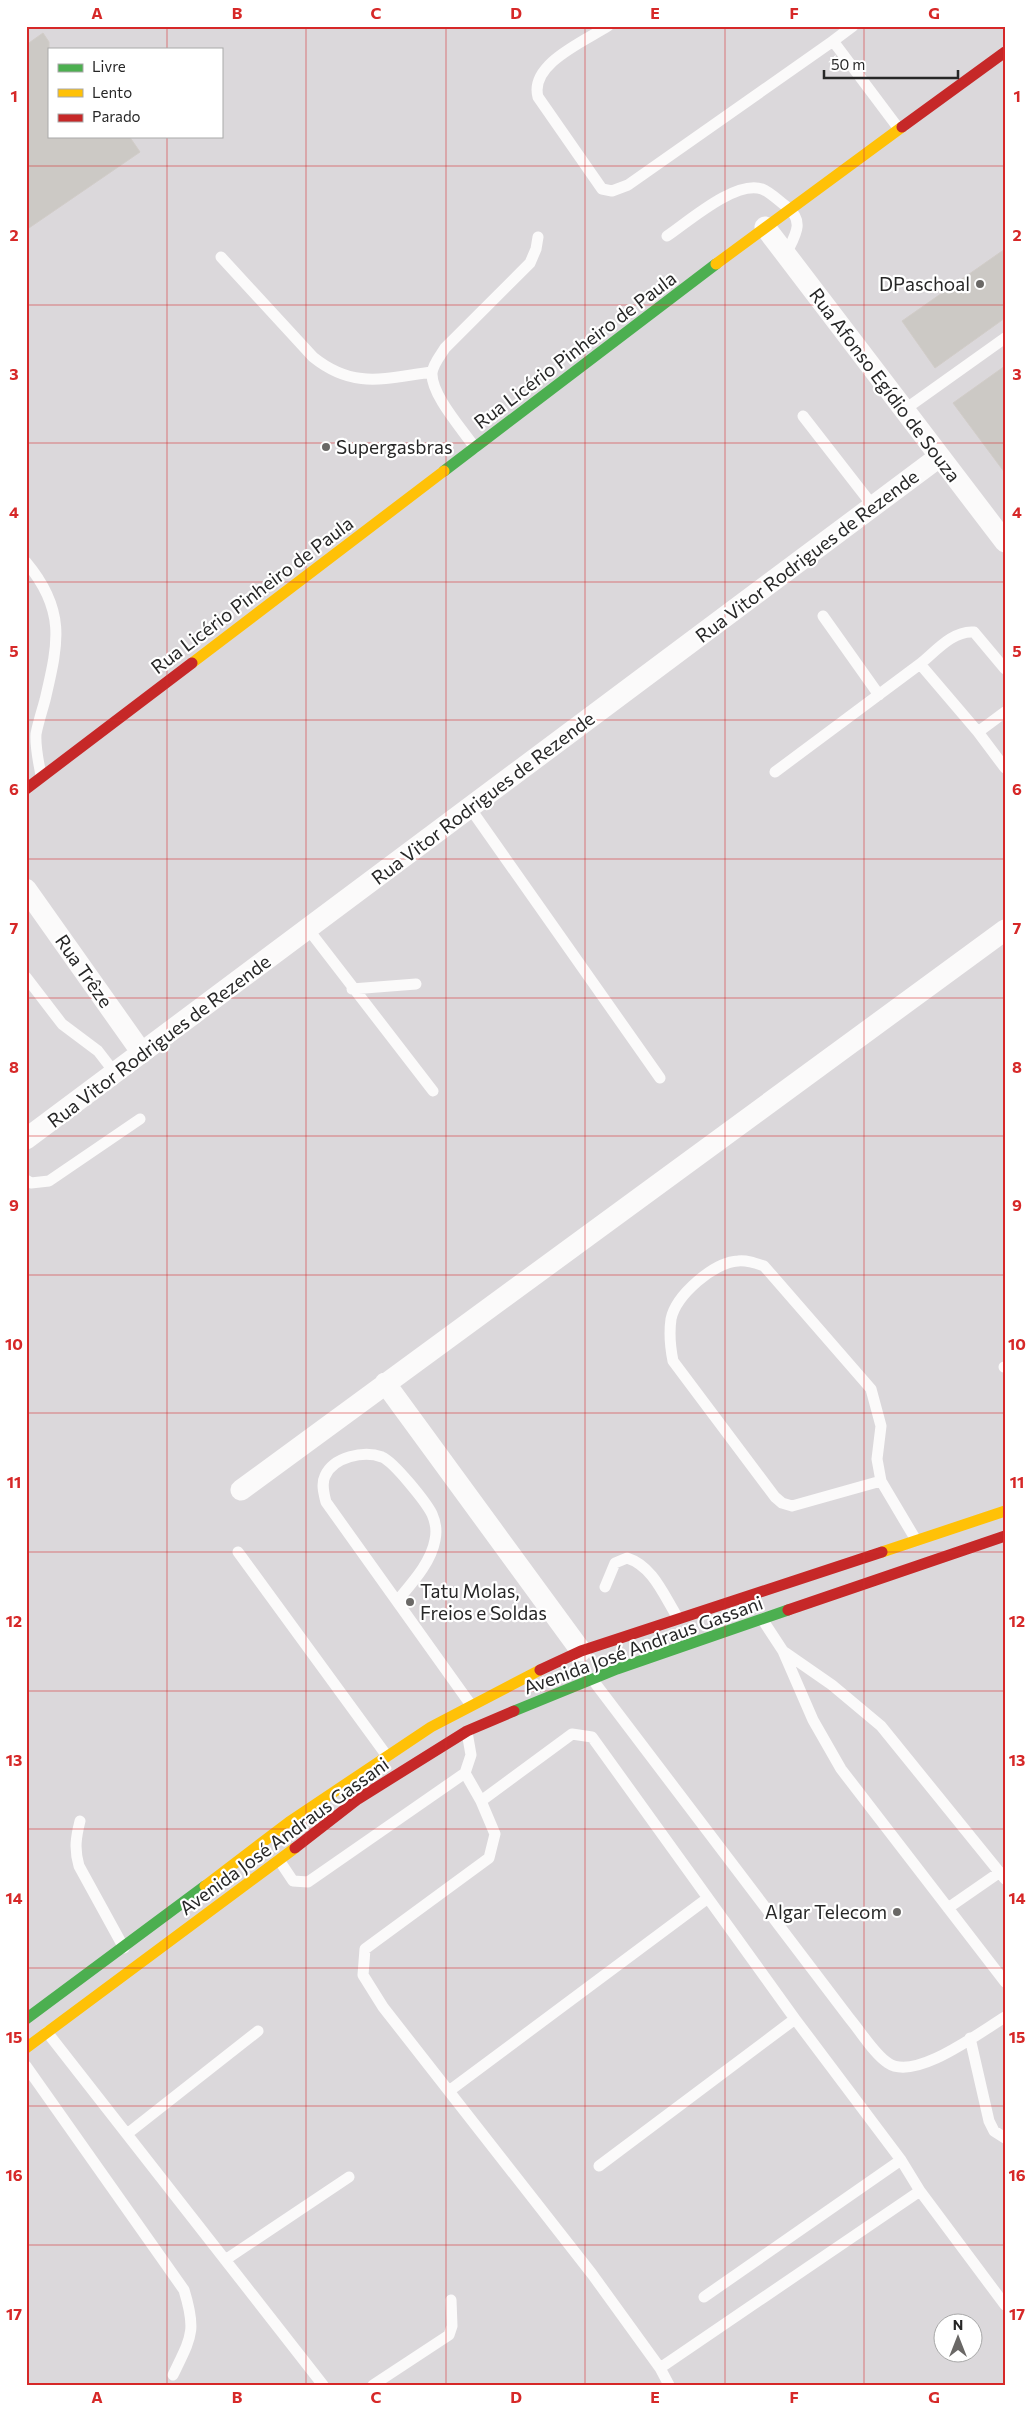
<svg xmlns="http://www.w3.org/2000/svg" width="1031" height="2411" font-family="Commissioner,sans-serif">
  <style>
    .industrial { fill: #dbd8db; fill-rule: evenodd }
    .building { fill: #ccc9c5; stroke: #d1ccc8 }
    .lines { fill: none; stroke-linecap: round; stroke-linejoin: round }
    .lane { stroke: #fbfafa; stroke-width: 11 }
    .street { stroke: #fbfafa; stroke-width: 21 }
    .fast { stroke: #4caf50; stroke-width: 11 }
    .slow { stroke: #ffc107; stroke-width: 11 }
    .jam { stroke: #c62828; stroke-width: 11 }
    .grid { fill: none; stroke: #d62828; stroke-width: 1; stroke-opacity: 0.55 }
    .poi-dot { fill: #6a6866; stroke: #fff; stroke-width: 2 }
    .labels { text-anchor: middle; stroke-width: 4.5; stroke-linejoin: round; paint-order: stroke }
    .poi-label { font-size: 19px; fill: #272727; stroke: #fff; text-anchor: end }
    .street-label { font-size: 19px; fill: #272727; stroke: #fff }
    .neatline { fill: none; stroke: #d62828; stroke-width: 2 }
    .grid-label { font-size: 16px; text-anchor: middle; font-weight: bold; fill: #d62828 }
  </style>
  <rect width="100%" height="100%" fill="#e6e0db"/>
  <path class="industrial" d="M 26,26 L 1005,26 L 1005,2385 L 26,2385 ZM 49,49 L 221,49 L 221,136 L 49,136 ZM 944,2324 L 974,2324 L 974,2354 L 944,2354 Z"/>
  <path class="building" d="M 43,33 L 49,42 L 49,136 L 129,136 L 140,152 L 26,230 L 26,45 Z
    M 1005,249 L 1005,318 L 935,368 L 902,321 Z
    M 1005,366 L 1005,473 L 953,403 Z"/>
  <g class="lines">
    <path class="lane" d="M 608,26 C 585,41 529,64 538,97 L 602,189 L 612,191 L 628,185 L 833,41
      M 853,26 L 833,41 L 899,129
      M 667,236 C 688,222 735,180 762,189 C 770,192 780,202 787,207 C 806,222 794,237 786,254
      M 221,257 L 313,357 C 354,390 385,378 432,372
      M 904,410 L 1005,338
      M 803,416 L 873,506
      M 475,448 C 463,430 431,395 432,373 C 433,364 440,356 445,348 L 530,263 L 536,249 L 538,237
      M 26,562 C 67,611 58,644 45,700 C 42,711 38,723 36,734 C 35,748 39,763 41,776
      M 823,616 L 879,695
      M 920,664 C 935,652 953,630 974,632 L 1005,669
      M 978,732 L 1005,768
      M 775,772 L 920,664 L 978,732 L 1005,712
      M 470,808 L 660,1078
      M 308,929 L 433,1091
      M 26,977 L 62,1024 L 98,1051 L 115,1073
      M 352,989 L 416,984
      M 26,1180 L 31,1183 L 49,1181 L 140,1119
      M 1004,1367 L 1005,1367
      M 881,1481 L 792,1506 L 782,1503 L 775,1497 L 673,1361 C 670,1346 669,1333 671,1319 C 676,1295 714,1262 738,1261 C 747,1260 755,1263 764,1266 L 871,1389 L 881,1426 L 877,1459 L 881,1481 L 916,1540
      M 238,1552 L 387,1756
      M 605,1587 L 615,1563 L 627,1558 C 653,1566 664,1596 678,1618
      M 397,1601 C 411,1584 431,1563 435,1540 C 437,1531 436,1523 432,1514 C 426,1502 394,1462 382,1457 C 364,1450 333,1457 325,1476 C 321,1484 324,1494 326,1502 L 471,1705
      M 762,1619 L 783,1651 L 813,1720 L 841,1769 L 1005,1982
      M 783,1651 L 832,1685 L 881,1726 L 1005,1879
      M 592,1679 L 850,2019 C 861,2032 875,2055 888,2063 C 915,2082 980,2032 1005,2017
      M 465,1773 L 481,1801 L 495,1834 L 489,1858 L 365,1949 L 363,1975 L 383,2007 L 592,2274 L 660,2368 L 920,2191 L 901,2160 L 795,2019 L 592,1737 L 572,1734 L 481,1801
      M 80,1821 C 76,1837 74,1849 79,1866 L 124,1948
      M 279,1860 L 293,1881 L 308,1882 L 465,1773 L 471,1755 L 467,1732
      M 948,1908 L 1000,1872
      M 47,2032 L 323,2385
      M 970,2038 L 989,2121 L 994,2131 L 1005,2138
      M 26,2066 L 184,2290 C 197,2332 191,2337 173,2375
      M 449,2091 L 708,1898
      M 127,2134 L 258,2031
      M 599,2166 L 795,2019
      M 920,2191 L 1005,2305
      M 225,2260 L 349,2177
      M 704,2297 L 901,2160
      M 660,2368 L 669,2385
      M 373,2385 L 449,2335 L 452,2326 L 451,2300"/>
    <path class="street" d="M 765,227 L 1005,542
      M 26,889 L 142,1053
      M 26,1139 L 939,457
      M 385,1383 L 581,1651
      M 241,1490 L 1005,930"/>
    <path class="fast" d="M 444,471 L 716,264
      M 514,1711 L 617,1669 L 788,1610
      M 26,2019 L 205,1886"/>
    <path class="slow" d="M 716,264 L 902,127
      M 192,663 L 444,471
      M 882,1552 L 1005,1511
      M 205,1886 L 289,1822 L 431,1727 L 540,1670
      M 26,2048 L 295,1848"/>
    <path class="jam" d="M 902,127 L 1005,52
      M 26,789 L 192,663
      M 788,1610 L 1005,1536
      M 540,1670 L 581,1651 L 882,1552
      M 295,1848 L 358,1799 L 467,1731 L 514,1711"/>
  </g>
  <path class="grid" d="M 167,26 L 167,49M 306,26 L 306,2385M 446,26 L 446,2385M 585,26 L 585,2385M 725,26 L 725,2385M 864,26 L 864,2385M 167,136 L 167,2385M 26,166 L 1005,166M 26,305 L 1005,305M 26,443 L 1005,443M 26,582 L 1005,582M 26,720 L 1005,720M 26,859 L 1005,859M 26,998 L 1005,998M 26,1136 L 1005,1136M 26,1275 L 1005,1275M 26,1413 L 1005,1413M 26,1552 L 1005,1552M 26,1691 L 1005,1691M 26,1829 L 1005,1829M 26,1968 L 1005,1968M 26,2106 L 1005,2106M 26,2245 L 1005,2245"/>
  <g class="poi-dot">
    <circle cx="980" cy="284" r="5"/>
    <circle cx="326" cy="447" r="5"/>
    <circle cx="410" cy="1602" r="5"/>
    <circle cx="897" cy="1912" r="5"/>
  </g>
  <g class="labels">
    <g class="poi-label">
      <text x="970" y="291">DPaschoal</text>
      <text x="336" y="454" text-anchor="start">Supergasbras</text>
      <text x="420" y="1598" text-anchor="start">Tatu Molas,<tspan x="420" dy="22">Freios e Soldas</tspan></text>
      <text x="887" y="1919">Algar Telecom</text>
    </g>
    <g class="street-label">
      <text transform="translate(575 350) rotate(-37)" y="7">Rua Licério Pinheiro de Paula</text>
      <text transform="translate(885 385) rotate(53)" y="7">Rua Afonso Egídio de Souza</text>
      <text transform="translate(807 556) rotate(-37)" y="7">Rua Vitor Rodrigues de Rezende</text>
      <text transform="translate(252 595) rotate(-37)" y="7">Rua Licério Pinheiro de Paula</text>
      <text transform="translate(483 798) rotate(-37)" y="7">Rua Vitor Rodrigues de Rezende</text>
      <text transform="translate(84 971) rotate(55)" y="7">Rua Trêze</text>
      <text transform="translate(159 1041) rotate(-37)" y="7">Rua Vitor Rodrigues de Rezende</text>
      <text transform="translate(643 1645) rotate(-20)" y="7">Avenida José Andraus Gassani</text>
      <text transform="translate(284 1836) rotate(-36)" y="7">Avenida José Andraus Gassani</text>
    </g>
  </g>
  <rect width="1031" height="2411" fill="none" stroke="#ffffff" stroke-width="55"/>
  <rect x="48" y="48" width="175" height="90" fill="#ffffff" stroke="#a9a9a9"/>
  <rect x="58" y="64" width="25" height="8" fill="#4caf50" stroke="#a9a9a9"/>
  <text x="92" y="72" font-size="15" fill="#272727">Livre</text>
  <rect x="58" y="89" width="25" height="8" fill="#ffc107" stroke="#a9a9a9"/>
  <text x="92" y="98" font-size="15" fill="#272727">Lento</text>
  <rect x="58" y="114" width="25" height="8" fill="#c62828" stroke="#a9a9a9"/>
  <text x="92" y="122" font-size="15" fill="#272727">Parado</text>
  <g transform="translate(958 2338)"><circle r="24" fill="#ffffff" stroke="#a9a9a9"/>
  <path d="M0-4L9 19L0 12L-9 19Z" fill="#6a6866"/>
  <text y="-8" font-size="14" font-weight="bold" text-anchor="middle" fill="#272727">N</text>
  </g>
  <path d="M824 70v8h134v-8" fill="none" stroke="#272727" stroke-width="2.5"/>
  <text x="831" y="70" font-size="15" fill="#272727" stroke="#ffffff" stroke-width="4" paint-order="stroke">50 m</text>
  <rect x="28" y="28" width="976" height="2356" class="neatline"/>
  <g class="grid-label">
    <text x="97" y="19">A</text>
    <text x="237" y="19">B</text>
    <text x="376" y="19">C</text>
    <text x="516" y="19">D</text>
    <text x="655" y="19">E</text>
    <text x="794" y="19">F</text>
    <text x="934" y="19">G</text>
    <text x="14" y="102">1</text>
    <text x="1017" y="102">1</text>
    <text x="14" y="241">2</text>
    <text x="1017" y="241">2</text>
    <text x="14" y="380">3</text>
    <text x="1017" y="380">3</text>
    <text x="14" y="518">4</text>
    <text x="1017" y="518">4</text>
    <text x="14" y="657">5</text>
    <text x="1017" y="657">5</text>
    <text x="14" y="795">6</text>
    <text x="1017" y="795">6</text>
    <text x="14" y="934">7</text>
    <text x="1017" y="934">7</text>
    <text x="14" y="1073">8</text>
    <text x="1017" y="1073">8</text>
    <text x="14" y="1211">9</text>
    <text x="1017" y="1211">9</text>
    <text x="14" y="1350">10</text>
    <text x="1017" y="1350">10</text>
    <text x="14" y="1488">11</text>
    <text x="1017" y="1488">11</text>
    <text x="14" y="1627">12</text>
    <text x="1017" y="1627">12</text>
    <text x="14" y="1766">13</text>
    <text x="1017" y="1766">13</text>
    <text x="14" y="1904">14</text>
    <text x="1017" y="1904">14</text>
    <text x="14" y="2043">15</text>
    <text x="1017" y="2043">15</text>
    <text x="14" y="2181">16</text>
    <text x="1017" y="2181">16</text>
    <text x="14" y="2320">17</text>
    <text x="1017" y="2320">17</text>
    <text x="97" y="2403">A</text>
    <text x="237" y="2403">B</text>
    <text x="376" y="2403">C</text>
    <text x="516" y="2403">D</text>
    <text x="655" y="2403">E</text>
    <text x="794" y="2403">F</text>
    <text x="934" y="2403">G</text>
  </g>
</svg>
